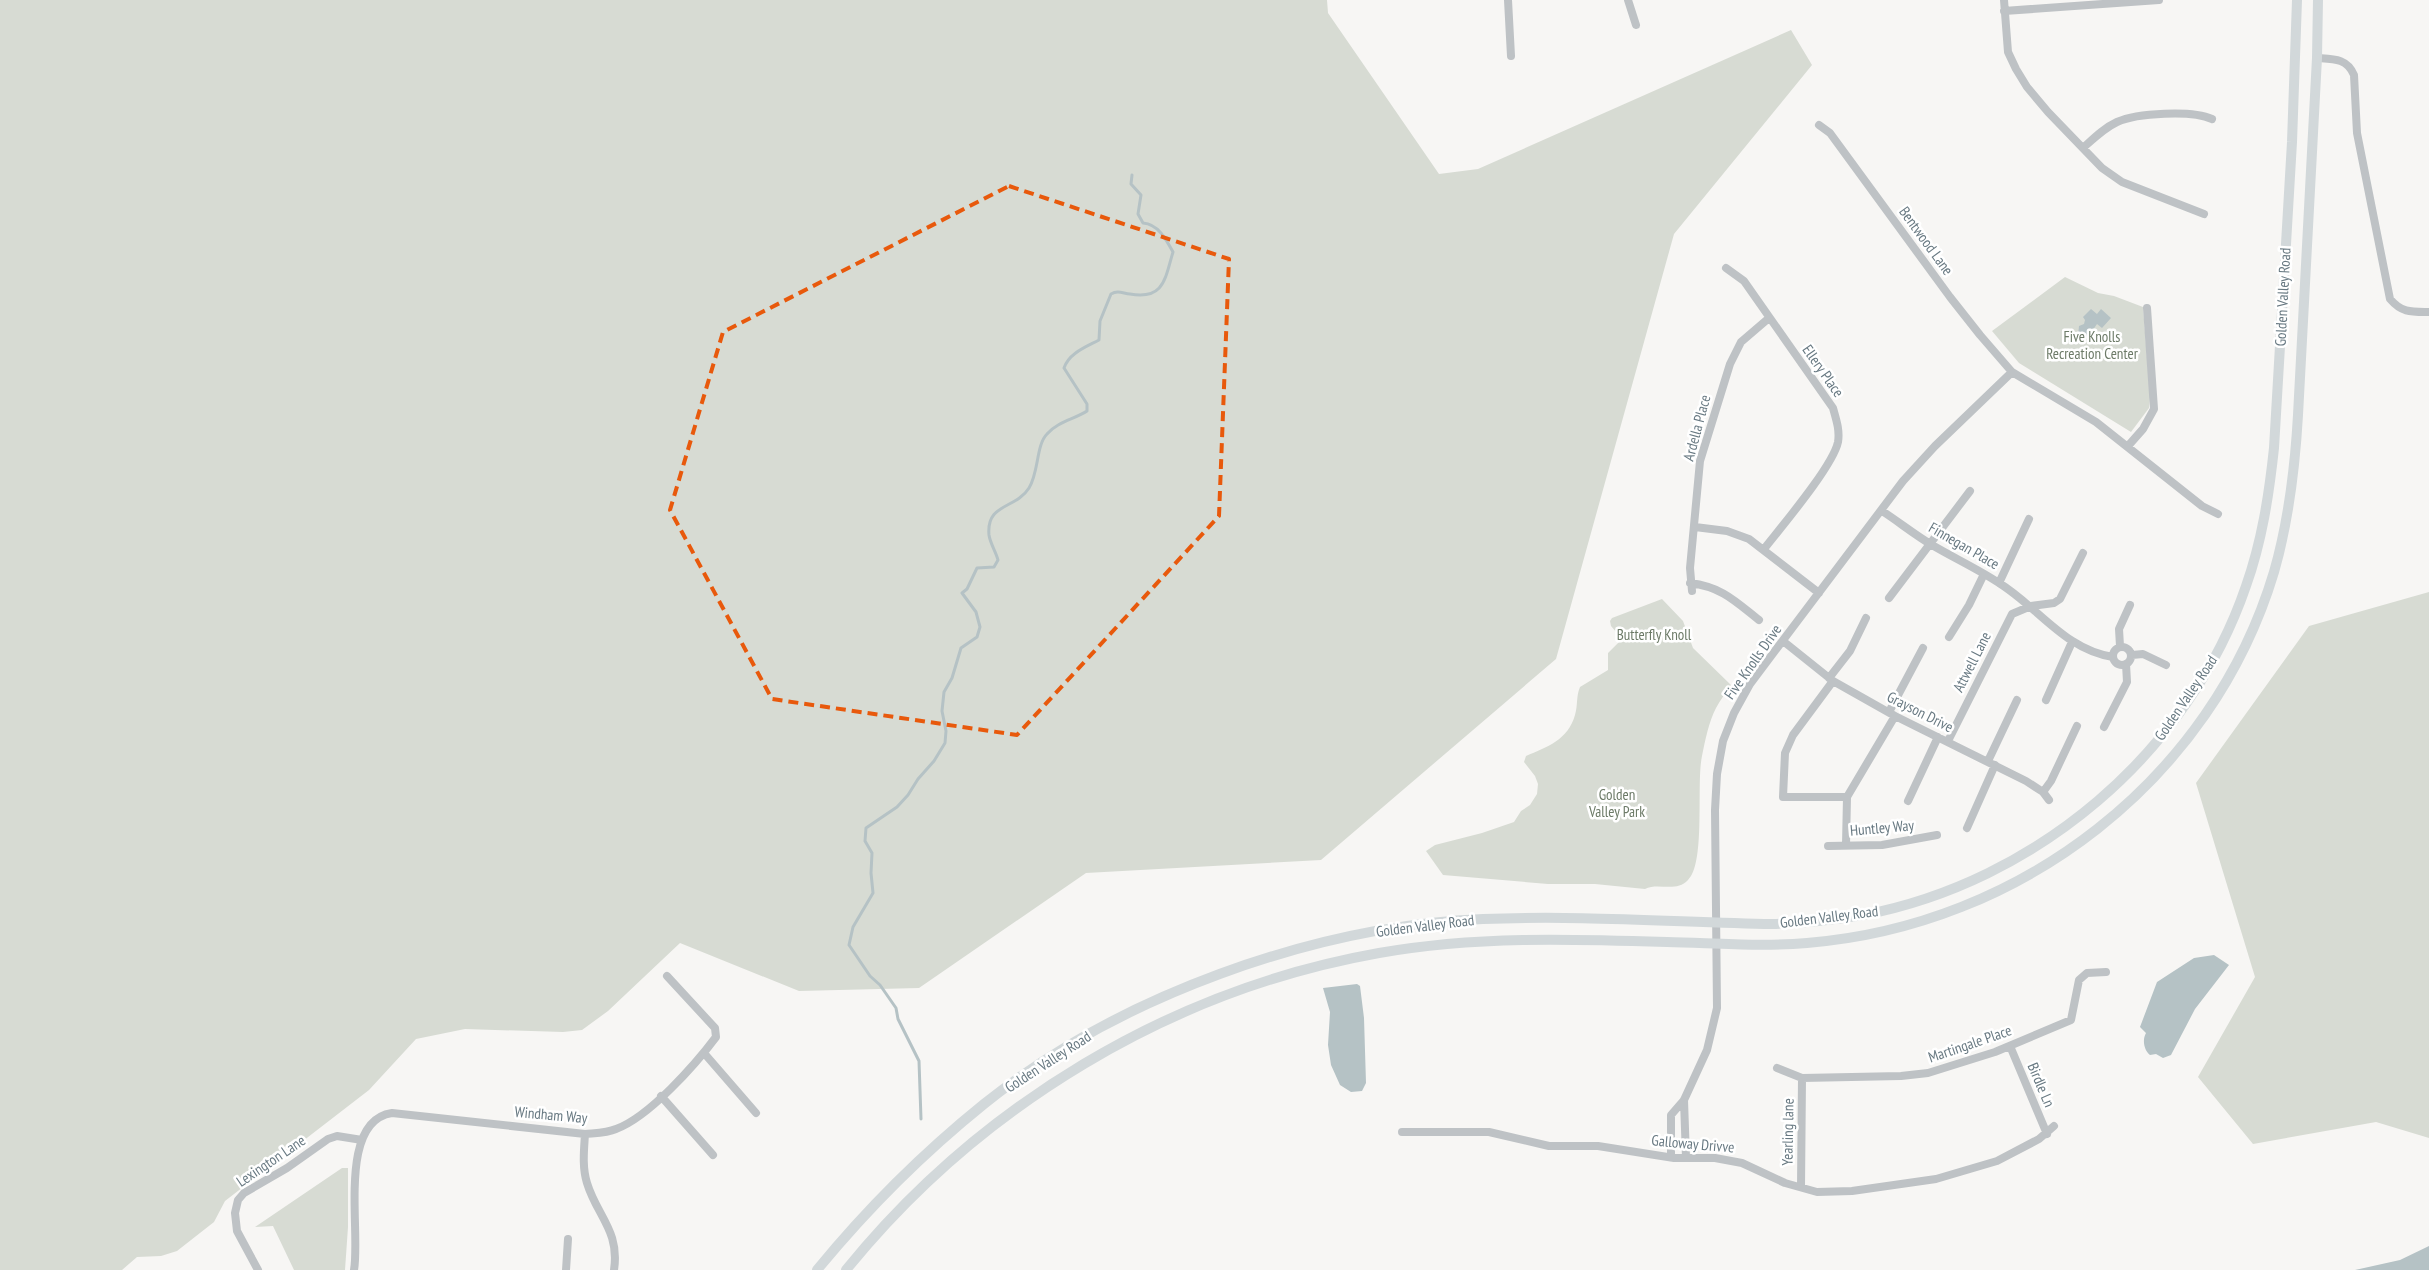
<svg xmlns="http://www.w3.org/2000/svg" width="2429" height="1270" font-family="'PT Sans Narrow',sans-serif">
  <style>
    .green { fill: #d7dbd3 }
    .water { fill: #b5c2c5 }
    .lines { fill: none; stroke-linecap: round; stroke-linejoin: round }
    .stream { stroke: #b5c2c5; stroke-width: 3 }
    .street { stroke: #bec2c5; stroke-width: 8 }
    .secondary { stroke: #d2d8da; stroke-width: 10 }
    .marked { fill: none; stroke: #e8590c; stroke-width: 4; stroke-dasharray: 10 6; stroke-linejoin: round }
    .labels { text-anchor: middle; stroke-width: 5; stroke-linejoin: round; paint-order: stroke }
    .street-label { font-size: 15px; fill: #687982; stroke: #fff }
    .park-label { font-size: 15px; fill: #6c7a67; stroke: #fff }
  </style>
  <rect width="100%" height="100%" fill="#f7f6f4"/>
  <path class="green" d="M 0,0 L 1327,0 L 1328,13 L 1439,174 L 1478,169 L 1791,30 L 1812,65 L 1674,234 L 1556,659 L 1321,860 L 1086,873 L 919,988 L 799,991 L 680,943 L 608,1011 L 582,1030 L 563,1032 L 465,1029 L 416,1039 L 369,1090 L 225,1201 L 214,1222 L 177,1251 L 161,1256 L 137,1257 L 122,1270 L 0,1270 Z
    M 2065,277 L 2098,293 L 2114,296 L 2143,307 L 2150,396 L 2149,408 L 2131,432 L 2019,363 L 1992,331 Z
    M 2429,592 L 2429,1138 L 2376,1122 L 2253,1144 L 2198,1077 L 2255,977 L 2196,783 L 2309,626 Z
    M 1662,599 L 1683,621 L 1693,648 L 1731,685 C 1726,693 1720,700 1716,708 C 1709,721 1705,741 1702,756 C 1696,784 1706,863 1688,880 C 1676,893 1658,882 1645,889 L 1595,884 L 1548,884 L 1443,875 L 1426,851 L 1435,845 L 1482,833 L 1514,822 L 1521,811 L 1530,805 L 1537,794 L 1538,784 L 1535,776 L 1524,762 L 1526,756 C 1547,747 1568,740 1575,715 C 1578,705 1576,696 1580,687 L 1608,670 L 1608,653 L 1622,639 L 1611,626 L 1610,621 L 1612,618 Z
    M 342,1168 L 348,1168 L 348,1227 L 345,1270 L 294,1270 L 273,1226 L 255,1227 Z"/>
  <path class="water" d="M 2091,309 L 2097,314 L 2101,309 L 2111,318 L 2102,328 L 2097,324 L 2088,337 L 2078,336 L 2079,326 L 2084,324 L 2085,320 L 2083,317 Z
    M 2214,955 L 2229,965 L 2195,1009 L 2171,1055 L 2163,1058 L 2156,1054 L 2150,1055 C 2144,1050 2142,1040 2146,1033 L 2140,1027 L 2157,982 L 2194,958 Z
    M 1357,984 L 1360,986 L 1364,1018 L 1366,1083 L 1362,1091 L 1351,1092 L 1340,1085 L 1331,1065 L 1328,1045 L 1330,1012 L 1323,988 Z
    M 2429,1246 L 2429,1270 L 2355,1270 L 2400,1260 Z"/>
  <g class="lines">
    <path class="stream" d="M 921,1119 L 919,1061 L 898,1019 L 896,1008 L 880,985 L 870,976 L 849,945 L 853,927 L 873,893 L 871,873 L 872,853 L 865,841 L 866,828 L 897,807 L 908,795 L 918,779 L 934,761 L 945,743 L 946,731 L 942,711 L 944,692 L 952,678 L 961,648 L 977,637 L 980,627 L 976,612 L 962,593 L 967,589 L 977,568 L 994,567 L 998,560 C 996,552 990,543 989,535 C 986,503 1016,509 1029,488 C 1039,472 1036,445 1047,434 C 1057,422 1075,419 1087,411 L 1087,404 L 1064,368 C 1069,353 1086,347 1099,340 L 1100,321 L 1111,294 C 1118,290 1122,293 1130,294 C 1164,300 1165,279 1173,252 C 1166,239 1158,224 1143,223 L 1138,214 L 1141,195 L 1131,184 L 1132,175"/>
    <path class="street" d="M 1508,0 L 1511,56
      M 1628,0 L 1636,25
      M 2004,0 L 2008,52 L 2016,69 L 2027,87 L 2048,112 L 2102,168 L 2122,182 L 2204,214
      M 2004,11 L 2159,0
      M 2317,58 C 2333,59 2347,58 2354,75 L 2357,133 L 2390,299 C 2402,313 2411,312 2429,312
      M 1819,125 L 1830,133 L 1950,297 L 1980,335 L 2012,372 L 2096,422 L 2202,506 L 2218,514
      M 2083,148 C 2094,138 2104,128 2117,122 C 2137,113 2192,110 2212,119
      M 1726,268 L 1744,281 L 1833,408 C 1836,419 1840,430 1838,442 C 1833,466 1782,526 1764,549
      M 2128,446 L 2143,429 L 2154,409 L 2147,308
      M 1882,511 C 1899,522 1915,535 1932,545 C 1954,558 1978,569 1999,583 C 2038,607 2065,650 2113,657
      M 1695,527 L 1727,531 L 1749,539 L 1819,593
      M 1690,583 C 1722,587 1735,601 1759,620
      M 1999,583 L 2029,519
      M 1692,591 L 1690,568 L 1700,461 L 1730,364 L 1741,342 L 1769,318
      M 1889,598 L 1970,491
      M 1949,637 L 1969,605 L 1984,574
      M 1783,641 L 1833,681 L 1895,716 L 2026,781 L 2043,792 L 2049,800
      M 2120,646 L 2119,629 L 2130,605
      M2113 656a9 9 0 1 1 18 0a9 9 0 1 1-18 0Z
      M 2132,655 L 2143,654 L 2166,665
      M 1829,678 L 1850,651 L 1866,618
      M 1833,681 L 1793,735 L 1785,753 L 1783,797 L 1847,797
      M 2046,700 L 2072,642
      M 1889,712 L 1923,648
      M 2104,727 L 2127,682 L 2126,664
      M 1948,741 L 2012,614 L 2031,606 L 2054,603 L 2060,599 L 2083,553
      M 1988,761 L 2017,700
      M 2043,792 L 2051,781 L 2077,726
      M 1847,797 L 1895,716
      M 1908,801 L 1938,737
      M 1967,828 L 1995,765
      M 1846,845 L 1847,797
      M 1828,846 L 1882,845 L 1937,835
      M 2010,1046 L 2047,1134
      M 704,1053 L 756,1113
      M 1777,1068 L 1802,1078 L 1901,1076 L 1928,1073 L 1995,1052 L 2071,1020 L 2079,980 L 2087,973 L 2106,972
      M 661,1096 L 713,1155
      M 1684,1100 L 1686,1158
      M 1402,1132 L 1489,1132 L 1549,1146 L 1598,1146 L 1674,1158 L 1715,1158 L 1742,1163 L 1785,1183 L 1817,1192 L 1852,1191 L 1936,1179 L 1997,1161 L 2039,1139 L 2054,1126
      M 585,1134 C 584,1150 582,1167 587,1183 C 597,1216 620,1231 614,1270
      M 1671,1157 L 1671,1115 L 1684,1100 L 1707,1050 L 1717,1008 L 1715,810 L 1717,774 L 1723,741 L 1734,713 L 1750,684 L 1903,481 L 1935,446 L 2012,372
      M 1801,1187 L 1802,1078
      M 258,1270 L 237,1231 L 235,1213 L 238,1200 L 244,1193 L 287,1168 L 328,1139 L 337,1136 L 362,1140
      M 354,1270 C 361,1231 337,1121 392,1113 L 585,1134 C 595,1133 607,1133 616,1129 C 649,1117 695,1065 716,1037 L 715,1028 L 667,976
      M 566,1270 L 568,1239"/>
    <path class="secondary" d="M 817,1270 C 867,1209 922,1154 984,1104 C 1117,997 1313,926 1483,919 C 1579,915 1676,922 1772,924 C 1803,923 1833,920 1863,915 C 2036,882 2189,753 2246,586 C 2262,541 2269,495 2274,448 L 2292,142 L 2297,0
      M 846,1270 C 979,1106 1170,990 1379,953 C 1475,936 1571,939 1667,942 C 1714,943 1761,947 1807,943 C 2021,926 2212,779 2274,572 C 2289,520 2295,468 2298,415 L 2317,58 L 2318,0"/>
  </g>
  <path class="marked" d="M 1009,186 L 1229,259 L 1219,516 L 1017,735 L 772,699 L 670,510 L 723,332 Z"/>
  <g class="labels">
    <g class="street-label">
      <text transform="translate(1926 241) rotate(54)" y="5">Bentwood Lane</text>
      <text transform="translate(2283 297) rotate(-87)" y="5">Golden Valley Road</text>
      <text transform="translate(1823 371) rotate(55)" y="5">Ellery Place</text>
      <text transform="translate(1697 428) rotate(-75)" y="5">Ardella Place</text>
      <text transform="translate(1964 546) rotate(30)" y="5">Finnegan Place</text>
      <text transform="translate(1753 662) rotate(-55)" y="5">Five Knolls Drive</text>
      <text transform="translate(1972 662) rotate(-63)" y="5">Attwell Lane</text>
      <text transform="translate(2186 698) rotate(-56)" y="5">Golden Valley Road</text>
      <text transform="translate(1920 712) rotate(27)" y="5">Grayson Drive</text>
      <text transform="translate(1882 828) rotate(-5)" y="5">Huntley Way</text>
      <text transform="translate(1829 917) rotate(-7)" y="5">Golden Valley Road</text>
      <text transform="translate(1425 926) rotate(-7)" y="5">Golden Valley Road</text>
      <text transform="translate(1970 1044) rotate(-19)" y="5">Martingale Place</text>
      <text transform="translate(1048 1062) rotate(-33)" y="5">Golden Valley Road</text>
      <text transform="translate(2041 1085) rotate(67)" y="5">Birdle Ln</text>
      <text transform="translate(551 1115) rotate(5)" y="5">Windham Way</text>
      <text transform="translate(1788 1132) rotate(-89)" y="5">Yearling lane</text>
      <text transform="translate(1693 1144) rotate(5)" y="5">Galloway Drivve</text>
      <text transform="translate(271 1161) rotate(-34)" y="5">Lexington Lane</text>
    </g>
    <g class="park-label">
      <text x="2092" y="342">Five Knolls<tspan x="2092" dy="17">Recreation Center</tspan></text>
      <text x="1654" y="640">Butterfly Knoll</text>
      <text x="1617" y="800">Golden<tspan x="1617" dy="17">Valley Park</tspan></text>
    </g>
  </g>
</svg>
